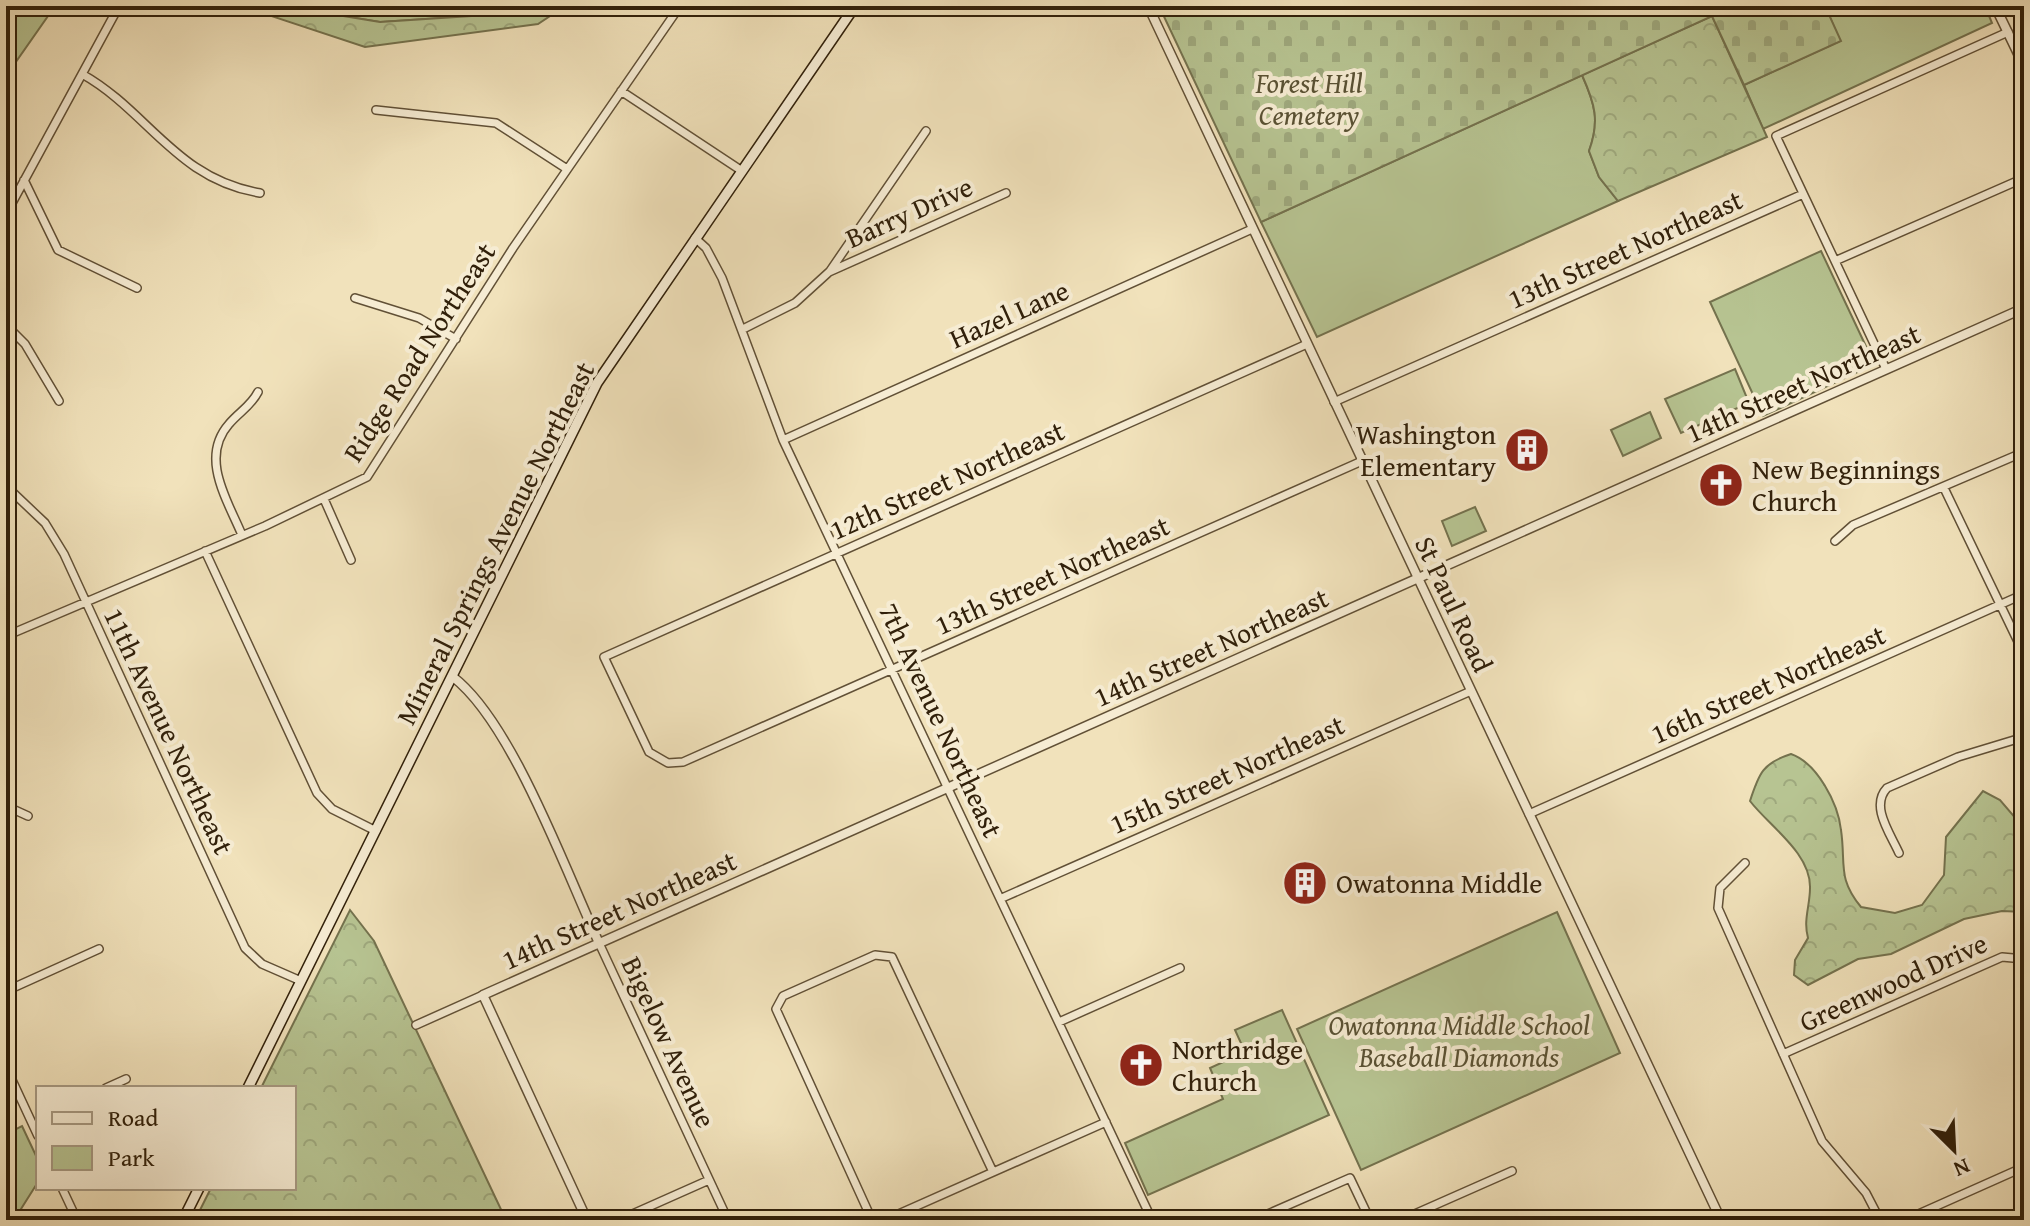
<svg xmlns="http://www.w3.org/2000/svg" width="2030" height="1226" font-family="'Gentium Book Plus',serif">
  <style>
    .green { fill: #b7c492; stroke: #74724e; stroke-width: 2 }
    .forest { fill: url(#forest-crowns); stroke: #74724e; stroke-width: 2 }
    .cemetery { fill: url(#cemetery-stones); stroke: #74724e; stroke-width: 2 }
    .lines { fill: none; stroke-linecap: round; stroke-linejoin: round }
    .minor-casing { stroke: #615036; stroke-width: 10 }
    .tertiary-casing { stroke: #615036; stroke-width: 11 }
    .secondary-casing { stroke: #31200a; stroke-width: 12 }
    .minor { stroke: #f6ecd3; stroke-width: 7 }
    .tertiary { stroke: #f6ecd3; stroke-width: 8 }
    .secondary { stroke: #f6ecd3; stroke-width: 9 }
    .labels { text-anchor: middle; stroke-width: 8; stroke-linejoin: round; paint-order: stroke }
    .park-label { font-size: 28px; font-style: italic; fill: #595133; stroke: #f6ecd3 }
    .street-label { font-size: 28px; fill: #31200a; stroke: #f6ecd3 }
    .poi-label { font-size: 28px; fill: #31200a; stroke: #f6ecd3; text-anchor: start }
  </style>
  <defs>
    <pattern id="forest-crowns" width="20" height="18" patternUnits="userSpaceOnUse" patternTransform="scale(2)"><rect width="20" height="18" fill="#b7c492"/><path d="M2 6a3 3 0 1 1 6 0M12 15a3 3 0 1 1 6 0" fill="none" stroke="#9ea87d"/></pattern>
    <pattern id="cemetery-stones" width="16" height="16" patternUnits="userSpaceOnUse" patternTransform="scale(2)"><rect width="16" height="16" fill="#b7c492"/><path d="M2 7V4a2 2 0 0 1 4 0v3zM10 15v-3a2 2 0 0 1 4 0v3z" fill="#9ea87d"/></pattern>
  </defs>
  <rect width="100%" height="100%" fill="#f1e2bb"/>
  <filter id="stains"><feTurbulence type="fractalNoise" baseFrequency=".0025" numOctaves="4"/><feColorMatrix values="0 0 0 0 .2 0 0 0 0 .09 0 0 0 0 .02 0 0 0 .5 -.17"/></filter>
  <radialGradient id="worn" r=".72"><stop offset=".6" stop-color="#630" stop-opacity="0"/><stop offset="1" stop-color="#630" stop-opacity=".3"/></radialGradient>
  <path class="green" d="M 6,6 L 55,6 L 6,76 Z
    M 282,6 L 529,6 L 518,13 L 380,22 Z
    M 1825,6 L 1985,6 L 1992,23 L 1763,129 L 1744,85 L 1840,41 Z
    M 1582,75 C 1595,104 1600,121 1589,151 L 1599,177 L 1618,201 L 1317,337 L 1261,222 Z
    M 1821,251 L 1871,357 L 1862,370 L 1763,416 L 1710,302 Z
    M 1735,369 L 1749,403 L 1681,433 L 1665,399 Z
    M 1650,412 L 1661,438 L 1623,456 L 1611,430 Z
    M 1475,507 L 1486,531 L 1452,546 L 1442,521 Z
    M 1557,912 L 1620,1053 L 1361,1170 L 1297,1029 Z
    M 1282,1010 L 1329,1115 L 1148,1195 L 1125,1143 L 1223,1099 L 1210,1068 L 1245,1052 L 1235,1030 Z
    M 22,1126 L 38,1160 L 38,1182 L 14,1220 L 6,1220 L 6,1134 Z"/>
  <path class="forest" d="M 241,6 L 282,6 L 380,22 L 518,13 L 529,6 L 565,6 L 538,24 L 365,47 Z
    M 1712,16 L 1767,137 L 1618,201 L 1599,177 L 1589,151 C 1600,121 1595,104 1582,75 Z
    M 1791,754 C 1817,763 1838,803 1841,830 C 1846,864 1837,878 1861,907 L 1895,913 L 1922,905 L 1944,875 L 1946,837 L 1983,791 L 2000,800 L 2024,828 L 2024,912 L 2002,911 L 1964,919 L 1891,954 L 1858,959 L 1808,985 L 1794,975 L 1795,960 L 1808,938 C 1803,920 1810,906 1810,888 C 1811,853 1769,826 1750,801 C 1759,773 1763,763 1791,754 Z
    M 350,910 L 374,941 L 506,1220 L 195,1220 L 211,1188 L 294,1188 L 294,1088 L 261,1088 Z"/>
  <path class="cemetery" d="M 1159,6 L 1825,6 L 1841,41 L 1744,85 L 1712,16 L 1261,222 Z"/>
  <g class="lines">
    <g class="minor-casing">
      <path id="minor" d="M 82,74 C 148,111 176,179 260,193
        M 621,91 L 742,171
        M 376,110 L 496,123 L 567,169
        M 24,180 L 58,250 L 137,288
        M 6,214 L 119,6
        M 695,238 L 706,248 L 722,278 L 783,440 L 1152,1220
        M 1835,261 L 2024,178
        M 830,271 L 926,131
        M 355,298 L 419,318 L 456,339
        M 6,325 L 25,344 L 59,401
        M 743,329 L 795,303 L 829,272 L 1006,193
        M 1307,344 L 604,657 L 649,752 L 668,763 L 683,762 L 1362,461
        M 1886,369 L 1776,136 L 2008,32
        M 1334,402 L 1803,194
        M 783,440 L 1252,229
        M 6,486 L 45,523 L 64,554 L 245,948 L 262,964 L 301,981
        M 1944,488 L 2024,654
        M 324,499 L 351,560
        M 242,535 C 228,501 199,458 229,424 C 239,412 251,406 258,392
        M 1835,541 L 1853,525 L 2024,452
        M 205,551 L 317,793 L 332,809 L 376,831
        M 6,636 L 265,526 L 367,477 L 513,248 L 680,6
        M 6,806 L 28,816
        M 1529,814 L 2024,594
        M 1899,853 C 1890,833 1870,806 1887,788 L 1958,757 L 2024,737
        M 1745,863 L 1720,888 L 1718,908 L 1822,1141 L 1866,1193 L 1880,1220
        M 1002,898 L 1471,691
        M 599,943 L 728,1220
        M 6,991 L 99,949
        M 1059,1022 L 1180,968
        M 416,1025 L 483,995
        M 1783,1054 L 2002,957 L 2024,959
        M 6,1067 L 38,1136
        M 106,1088 L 126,1079
        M 62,1188 L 77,1220
        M 619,1220 L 709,1180
        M 872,1220 L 776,1009 L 783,996 L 875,955 L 892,957 L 993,1172
        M 885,1220 L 1106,1122
        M 1254,1220 L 1350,1178 L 1370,1220
        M 1401,1220 L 1512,1171
        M 1905,1220 L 2024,1167"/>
    </g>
    <g class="tertiary-casing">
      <path id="tertiary" d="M 1148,6 L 1721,1220
        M 1995,6 L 2024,66
        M 453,677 C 512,722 566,872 599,943
        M 587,1220 L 483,995 L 2024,308"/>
    </g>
    <g class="secondary-casing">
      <path id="secondary" d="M 248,1088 L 597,383 L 855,6
        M 183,1220 L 199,1188"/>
    </g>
    <use href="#minor" class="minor"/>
    <use href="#tertiary" class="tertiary"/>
    <use href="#secondary" class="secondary"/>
  </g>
  <defs>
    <g id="building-disc" transform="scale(2.3)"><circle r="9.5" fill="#8f2418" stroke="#f6ecd3"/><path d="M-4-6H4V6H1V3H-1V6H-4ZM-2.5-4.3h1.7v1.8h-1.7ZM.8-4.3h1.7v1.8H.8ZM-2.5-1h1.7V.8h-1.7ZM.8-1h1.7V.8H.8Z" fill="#fff"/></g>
    <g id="church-disc" transform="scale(2.3)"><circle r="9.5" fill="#8f2418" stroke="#f6ecd3"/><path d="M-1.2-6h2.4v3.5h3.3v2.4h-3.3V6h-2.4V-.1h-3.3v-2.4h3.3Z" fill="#fff"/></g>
  </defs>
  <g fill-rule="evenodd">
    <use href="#building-disc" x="1527" y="450"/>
    <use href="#church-disc" x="1721" y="485"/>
    <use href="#building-disc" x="1305" y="883"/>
    <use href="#church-disc" x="1141" y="1065"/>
  </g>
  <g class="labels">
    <g class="park-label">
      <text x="1309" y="93">Forest Hill<tspan x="1309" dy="32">Cemetery</tspan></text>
      <text x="1459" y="1035">Owatonna Middle School<tspan x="1459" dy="32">Baseball Diamonds</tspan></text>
    </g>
    <g class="street-label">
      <text transform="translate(909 212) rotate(-24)" y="10">Barry Drive</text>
      <text transform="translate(1625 249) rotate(-24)" y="10">13th Street Northeast</text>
      <text transform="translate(1009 314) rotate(-24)" y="10">Hazel Lane</text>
      <text transform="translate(419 352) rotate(-57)" y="10">Ridge Road Northeast</text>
      <text transform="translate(1803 383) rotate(-24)" y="10">14th Street Northeast</text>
      <text transform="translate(947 480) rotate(-24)" y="10">12th Street Northeast</text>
      <text transform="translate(495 543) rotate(-63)" y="10">Mineral Springs Avenue Northeast</text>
      <text transform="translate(1052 575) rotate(-24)" y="10">13th Street Northeast</text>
      <text transform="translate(1454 604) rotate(65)" y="10">St Paul Road</text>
      <text transform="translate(1211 647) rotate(-24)" y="10">14th Street Northeast</text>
      <text transform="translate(1768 684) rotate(-24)" y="10">16th Street Northeast</text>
      <text transform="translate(941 720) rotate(65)" y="10">7th Avenue Northeast</text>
      <text transform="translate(169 731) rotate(65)" y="10">11th Avenue Northeast</text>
      <text transform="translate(1227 774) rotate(-24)" y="10">15th Street Northeast</text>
      <text transform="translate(619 910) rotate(-24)" y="10">14th Street Northeast</text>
      <text transform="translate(1893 982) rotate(-24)" y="10">Greenwood Drive</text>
      <text transform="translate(669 1042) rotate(65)" y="10">Bigelow Avenue</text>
    </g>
    <g class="poi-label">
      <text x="1496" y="444" text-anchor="end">Washington<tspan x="1496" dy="32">Elementary</tspan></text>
      <text x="1752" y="479">New Beginnings<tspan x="1752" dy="32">Church</tspan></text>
      <text x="1336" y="893">Owatonna Middle</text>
      <text x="1172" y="1059">Northridge<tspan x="1172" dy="32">Church</tspan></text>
    </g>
  </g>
  <rect width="2030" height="1226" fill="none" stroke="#f1e2bb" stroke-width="32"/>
  <rect x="8" y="8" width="2014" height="1210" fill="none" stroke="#31200a" stroke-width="4"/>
  <rect x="16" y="16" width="1998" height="1194" fill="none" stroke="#31200a" stroke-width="2"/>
  <rect x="36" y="1086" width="260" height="104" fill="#f6ecd3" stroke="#a79a83" stroke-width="2"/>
  <rect x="52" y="1112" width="40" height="12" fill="#f6ecd3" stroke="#a79a83" stroke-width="2"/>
  <text x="108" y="1126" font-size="24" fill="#31200a">Road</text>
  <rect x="52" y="1146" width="40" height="24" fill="#b7c492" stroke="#a79a83" stroke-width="2"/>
  <text x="108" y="1166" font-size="24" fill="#31200a">Park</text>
  <g transform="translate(1954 1150) rotate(156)" stroke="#f6ecd3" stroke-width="6" paint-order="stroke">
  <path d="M0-6L14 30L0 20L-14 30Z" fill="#31200a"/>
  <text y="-12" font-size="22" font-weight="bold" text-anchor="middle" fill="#31200a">N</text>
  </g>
  <rect width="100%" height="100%" filter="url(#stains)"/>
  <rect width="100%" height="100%" fill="url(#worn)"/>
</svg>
